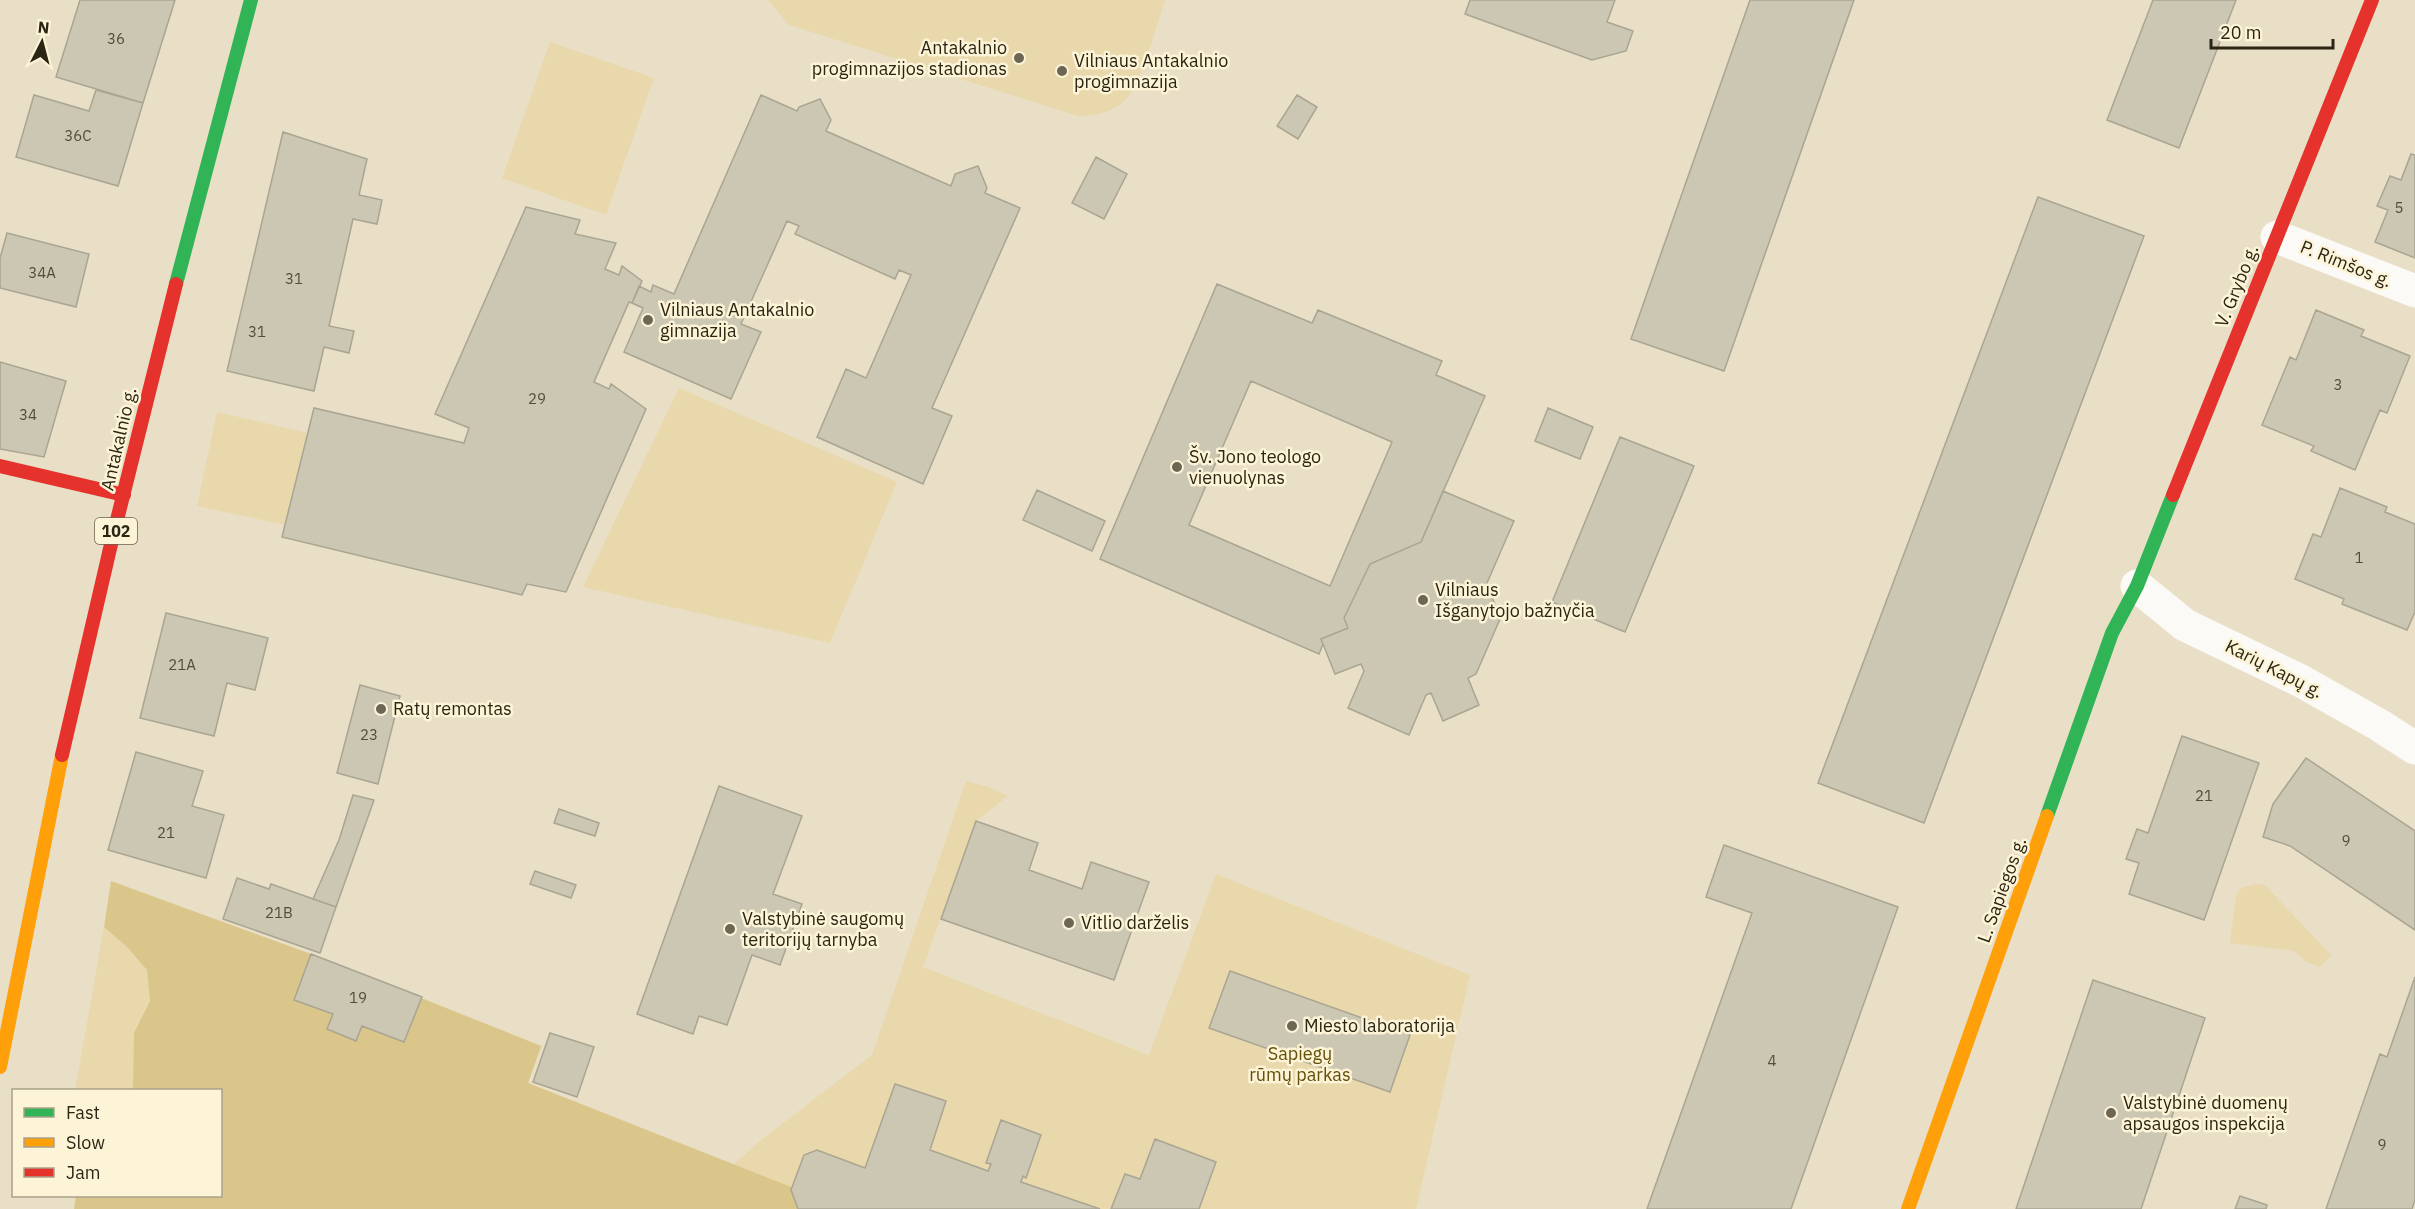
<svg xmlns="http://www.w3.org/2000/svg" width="2415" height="1209" font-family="'IBM Plex Sans',sans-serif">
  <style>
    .green { fill: #e8d8ac }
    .forest { fill: #dac68b }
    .building { fill: #cbc7b3; stroke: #a9a592; stroke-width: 1.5; fill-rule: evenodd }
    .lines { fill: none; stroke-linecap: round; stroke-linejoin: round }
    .street { stroke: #fcfaf6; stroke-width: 33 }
    .fast { stroke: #30b455; stroke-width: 14 }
    .slow { stroke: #ff9f0a; stroke-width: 14 }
    .jam { stroke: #e5322d; stroke-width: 14 }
    .poi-dot { fill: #6d6652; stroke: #fdf4d8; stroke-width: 2 }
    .labels { text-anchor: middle; stroke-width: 5; stroke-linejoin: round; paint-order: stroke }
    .number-label { font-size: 15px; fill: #534e3b }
    .shield { fill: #fdf4d8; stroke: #6a634e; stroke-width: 1.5 }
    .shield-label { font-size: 16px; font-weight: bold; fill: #2b2513 }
    .poi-label { font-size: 18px; fill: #2b2513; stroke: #fdf4d8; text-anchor: start }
    .street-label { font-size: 18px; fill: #2b2513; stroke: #fdf4d8 }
    .park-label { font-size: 18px; fill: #634f08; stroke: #fdf4d8 }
  </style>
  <rect width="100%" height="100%" fill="#e8dfc6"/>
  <path class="green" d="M 768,0 L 1165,0 C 1157,23 1140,90 1122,103 C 1109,113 1094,116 1078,116 L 789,25 Z
    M 550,42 L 654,78 L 606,215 L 502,178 Z
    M 679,388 L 897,482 L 830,643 L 583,587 Z
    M 217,412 L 308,433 L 286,525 L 197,506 Z
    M 966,781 L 989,787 L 1008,796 L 976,821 L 923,967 L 1149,1055 L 1216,874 L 1470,975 L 1416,1209 L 210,1209 L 220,1196 L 311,954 L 542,1046 L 528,1083 L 733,1165 L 761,1140 L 872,1055 Z
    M 2255,884 L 2265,885 L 2331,955 L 2320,967 L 2308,963 L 2294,951 L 2230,943 L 2236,896 L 2241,888 Z
    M 104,927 L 127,947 L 147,970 L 150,1001 L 134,1033 L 133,1090 L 75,1090 Z"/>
  <path class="forest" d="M 111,881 L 311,954 L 541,1046 L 528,1083 L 847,1209 L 74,1209 L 76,1196 L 220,1196 L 220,1090 L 133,1090 L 134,1033 L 150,1001 L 147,970 L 127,947 L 104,927 Z"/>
  <path class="building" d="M 80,0 L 175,0 L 143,103 L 56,77 Z
    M 1470,0 L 1615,0 L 1607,22 L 1633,31 L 1626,51 L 1592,60 L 1465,14 Z
    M 1750,0 L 1854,0 L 1724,371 L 1631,339 Z
    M 2153,0 L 2236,0 L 2179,148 L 2107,120 Z
    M 96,90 L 143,103 L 118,186 L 16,157 L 34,95 L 89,111 Z
    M 761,95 L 797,111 L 799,107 L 820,99 L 831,120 L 826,131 L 951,186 L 955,174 L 978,166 L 987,188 L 985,193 L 1020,208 L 932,408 L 952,416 L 923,484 L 817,437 L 846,369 L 866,378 L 911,275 L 899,270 L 895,279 L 795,234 L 799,226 L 787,221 L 741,324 L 761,332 L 731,399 L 624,352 L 643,308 L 632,303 L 639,286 L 651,292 L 653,285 L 674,294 Z
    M 1297,95 L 1317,107 L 1298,139 L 1277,126 Z
    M 283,132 L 367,159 L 359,195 L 382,200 L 377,224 L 353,219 L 329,326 L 354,331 L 349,353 L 324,347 L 314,391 L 227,371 Z
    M 2411,154 L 2415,155 L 2415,258 L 2375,242 L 2388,210 L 2377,206 L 2390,176 L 2401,180 Z
    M 1096,157 L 1127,174 L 1104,219 L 1072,203 Z
    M 2038,197 L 2144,236 L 1924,823 L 1818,783 Z
    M 526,207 L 580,220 L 575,234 L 616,243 L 605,269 L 619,275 L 622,266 L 642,281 L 632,303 L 629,302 L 594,382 L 609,389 L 611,384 L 646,409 L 566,592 L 527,584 L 522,595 L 282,537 L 314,408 L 464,443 L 469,428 L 435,414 Z
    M 7,233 L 89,254 L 76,307 L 0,288 L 0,258 Z
    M 1217,284 L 1312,323 L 1318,310 L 1442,361 L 1436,375 L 1485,396 L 1421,542 L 1370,564 L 1344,618 L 1348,628 L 1321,639 L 1323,644 L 1319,654 L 1100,559 ZM 1251,381 L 1392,442 L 1330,586 L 1189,525 Z
    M 2316,310 L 2364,330 L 2361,336 L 2410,356 L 2387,413 L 2380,410 L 2355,470 L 2311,451 L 2314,446 L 2262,425 L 2290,357 L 2296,360 Z
    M 0,362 L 66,381 L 44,457 L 0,449 Z
    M 1548,408 L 1593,427 L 1580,459 L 1535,441 Z
    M 1620,437 L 1694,466 L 1625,632 L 1552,602 Z
    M 2340,488 L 2387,507 L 2385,512 L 2415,524 L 2415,612 L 2407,630 L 2342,604 L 2344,599 L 2295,579 L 2313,534 L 2321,537 Z
    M 1037,490 L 1105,521 L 1092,551 L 1023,520 Z
    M 1443,491 L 1514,521 L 1487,583 L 1500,619 L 1476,674 L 1468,678 L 1479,705 L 1443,721 L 1431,693 L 1426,695 L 1409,735 L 1348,708 L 1364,671 L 1361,664 L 1335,674 L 1321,639 L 1348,628 L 1344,618 L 1370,564 L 1421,542 Z
    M 166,613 L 268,638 L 255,690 L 227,683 L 214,736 L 140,718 Z
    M 360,685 L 400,696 L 378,784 L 337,773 Z
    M 2182,736 L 2259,763 L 2204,920 L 2129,894 L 2139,863 L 2126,859 L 2137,829 L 2148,833 Z
    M 136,752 L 203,771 L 192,806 L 224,815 L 206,878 L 108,850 Z
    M 2306,758 L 2415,831 L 2415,930 L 2290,846 L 2263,837 L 2273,804 Z
    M 719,786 L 802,816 L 773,894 L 802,904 L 780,965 L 752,955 L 727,1025 L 699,1016 L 693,1034 L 637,1014 Z
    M 353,795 L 374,800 L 336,907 L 313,899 L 339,840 Z
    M 559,809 L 599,823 L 595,836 L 554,823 Z
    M 976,821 L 1038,843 L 1029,870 L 1082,889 L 1091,862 L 1149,882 L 1114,980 L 941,919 Z
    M 1724,845 L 1898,907 L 1791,1209 L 1647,1209 L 1752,913 L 1706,897 Z
    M 535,871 L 576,885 L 571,898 L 530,884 Z
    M 237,878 L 269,889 L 271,884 L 336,907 L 320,953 L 223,919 Z
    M 311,954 L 422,997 L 404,1042 L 362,1026 L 356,1041 L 327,1029 L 333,1014 L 294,1000 Z
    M 1230,971 L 1410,1035 L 1390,1092 L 1209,1028 Z
    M 2415,977 L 2415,1200 L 2412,1209 L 2326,1209 L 2380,1054 L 2387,1057 Z
    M 2093,980 L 2205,1018 L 2141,1209 L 2016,1209 Z
    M 550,1033 L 594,1047 L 577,1097 L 533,1082 Z
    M 895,1084 L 946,1101 L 930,1150 L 988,1171 L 991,1164 L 986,1163 L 1001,1120 L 1041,1135 L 1026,1178 L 1023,1176 L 1021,1182 L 1100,1209 L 798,1209 L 791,1190 L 804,1155 L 817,1150 L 865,1168 Z
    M 1155,1139 L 1216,1162 L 1199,1209 L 1111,1209 L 1125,1174 L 1140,1179 Z
    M 2240,1196 L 2267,1205 L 2266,1209 L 2235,1209 Z"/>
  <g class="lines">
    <path class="street" d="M 2277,237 L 2415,291
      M 2137,586 L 2185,625 L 2301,681 L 2379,725 L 2415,748"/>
    <path class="fast" d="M 176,284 L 251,0
      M 2047,816 L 2112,633 L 2137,586 L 2173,495"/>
    <path class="slow" d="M 0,1067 L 62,755
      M 1908,1209 L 2047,816"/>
    <path class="jam" d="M 0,466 L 124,495
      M 2173,495 L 2372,0
      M 62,755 L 112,540 L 176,284"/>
  </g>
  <g class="poi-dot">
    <circle cx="1019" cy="58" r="6"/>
    <circle cx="1062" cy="71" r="6"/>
    <circle cx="648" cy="320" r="6"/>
    <circle cx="1177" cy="467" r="6"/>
    <circle cx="1423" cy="600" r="6"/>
    <circle cx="381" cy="709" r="6"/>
    <circle cx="1069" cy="923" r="6"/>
    <circle cx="730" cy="929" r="6"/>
    <circle cx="1292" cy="1026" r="6"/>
    <circle cx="2111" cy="1113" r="6"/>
  </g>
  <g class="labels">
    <g class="number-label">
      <text x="116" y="44">36</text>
      <text x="78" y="141">36C</text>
      <text x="2399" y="213">5</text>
      <text x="42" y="278">34A</text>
      <text x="294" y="284">31</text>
      <text x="257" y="337">31</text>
      <text x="2338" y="390">3</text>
      <text x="537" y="404">29</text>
      <text x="28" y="420">34</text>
      <text x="2359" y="563">1</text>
      <text x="182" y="670">21A</text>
      <text x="369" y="740">23</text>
      <text x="2204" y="801">21</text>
      <text x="166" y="838">21</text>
      <text x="2346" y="846">9</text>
      <text x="279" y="918">21B</text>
      <text x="358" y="1003">19</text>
      <text x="1772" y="1066">4</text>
      <text x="2382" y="1150">9</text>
    </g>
    <rect class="shield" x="95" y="518" width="42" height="26" rx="4.5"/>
    <g class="shield-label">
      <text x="116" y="537">102</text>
    </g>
    <g class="poi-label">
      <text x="1007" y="54" text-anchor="end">Antakalnio<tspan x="1007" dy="21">progimnazijos stadionas</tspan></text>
      <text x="1074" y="67">Vilniaus Antakalnio<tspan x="1074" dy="21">progimnazija</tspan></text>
      <text x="660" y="316">Vilniaus Antakalnio<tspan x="660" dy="21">gimnazija</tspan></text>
      <text x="1189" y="463">Šv. Jono teologo<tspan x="1189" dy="21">vienuolynas</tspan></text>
      <text x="1435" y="596">Vilniaus<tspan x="1435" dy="21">Išganytojo bažnyčia</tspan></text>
      <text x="393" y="715">Ratų remontas</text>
      <text x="742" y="925">Valstybinė saugomų<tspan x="742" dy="21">teritorijų tarnyba</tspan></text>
      <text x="1081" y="929">Vitlio darželis</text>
      <text x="1304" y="1032">Miesto laboratorija</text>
      <text x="2123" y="1109">Valstybinė duomenų<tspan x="2123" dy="21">apsaugos inspekcija</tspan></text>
    </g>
    <g class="street-label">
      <text transform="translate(2346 264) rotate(22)" y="6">P. Rimšos g.</text>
      <text transform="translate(2237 286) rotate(-68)" y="6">V. Grybo g.</text>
      <text transform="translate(119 439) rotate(-77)" y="6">Antakalnio g.</text>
      <text transform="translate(2274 669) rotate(27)" y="6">Karių Kapų g.</text>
      <text transform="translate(2002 890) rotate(-70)" y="6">L. Sapiegos g.</text>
    </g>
    <g class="park-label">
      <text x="1300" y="1060">Sapiegų<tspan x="1300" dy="21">rūmų parkas</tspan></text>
    </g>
  </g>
  <rect x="12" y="1089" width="210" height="108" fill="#fdf4d8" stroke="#a9a189" stroke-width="1.5"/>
  <rect x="24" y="1108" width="30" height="9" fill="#30b455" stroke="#a9a189" stroke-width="1.5"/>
  <text x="66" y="1119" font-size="18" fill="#2b2513">Fast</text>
  <rect x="24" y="1138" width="30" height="9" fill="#ff9f0a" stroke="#a9a189" stroke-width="1.5"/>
  <text x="66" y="1149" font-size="18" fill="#2b2513">Slow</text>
  <rect x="24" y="1168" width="30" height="9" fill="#e5322d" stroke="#a9a189" stroke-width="1.5"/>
  <text x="66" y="1179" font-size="18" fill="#2b2513">Jam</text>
  <g transform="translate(42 42) rotate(6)" stroke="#fdf4d8" stroke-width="4.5" paint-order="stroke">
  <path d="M0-4.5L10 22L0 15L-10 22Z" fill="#2b2513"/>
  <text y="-9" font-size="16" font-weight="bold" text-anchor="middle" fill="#2b2513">N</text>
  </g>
  <path d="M2211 39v9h122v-9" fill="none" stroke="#2b2513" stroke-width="3"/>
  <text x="2220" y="39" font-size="18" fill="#2b2513" stroke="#fdf4d8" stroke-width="4.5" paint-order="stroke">20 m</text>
</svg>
